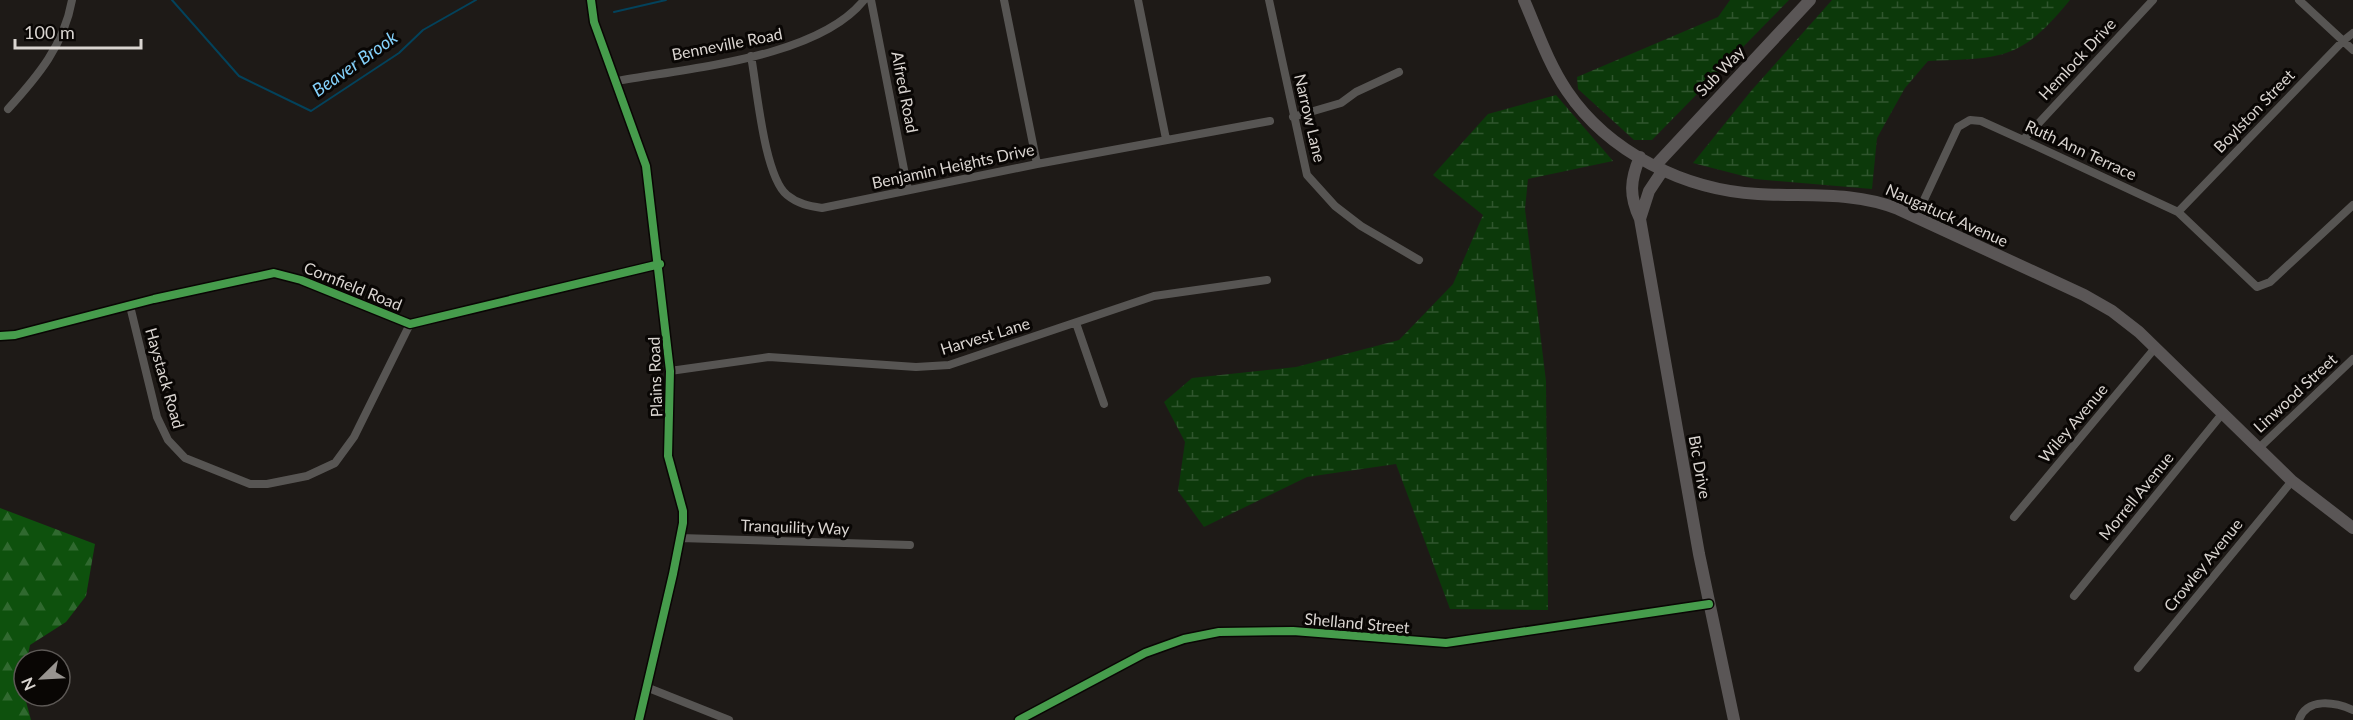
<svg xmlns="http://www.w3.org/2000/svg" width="2353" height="720" font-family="Lato,sans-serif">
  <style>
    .forest { fill: url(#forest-firs) }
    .wetland { fill: url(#wetland-marsh) }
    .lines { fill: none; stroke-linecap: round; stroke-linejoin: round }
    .stream { stroke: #03425b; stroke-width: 2 }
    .street { stroke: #575553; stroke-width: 8 }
    .secondary { stroke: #5a5656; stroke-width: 12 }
    .cycleway-casing { stroke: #090604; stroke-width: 11 }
    .cycleway { stroke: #469c4c; stroke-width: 8 }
    .labels { text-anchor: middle; stroke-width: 6; stroke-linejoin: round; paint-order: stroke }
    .street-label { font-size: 16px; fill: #dad5d1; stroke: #090604 }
    .water-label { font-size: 18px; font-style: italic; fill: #84d1fb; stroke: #090604 }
  </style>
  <defs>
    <pattern id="forest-firs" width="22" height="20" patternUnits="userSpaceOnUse" patternTransform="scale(1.5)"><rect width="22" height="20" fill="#0e510d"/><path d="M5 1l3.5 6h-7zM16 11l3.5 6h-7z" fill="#30692f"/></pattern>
    <pattern id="wetland-marsh" width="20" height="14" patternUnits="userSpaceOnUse" patternTransform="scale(1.5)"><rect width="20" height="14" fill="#0c390a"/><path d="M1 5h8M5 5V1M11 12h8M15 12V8" fill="none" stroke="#2f552d"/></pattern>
  </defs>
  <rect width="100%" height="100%" fill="#1e1a17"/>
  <path class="forest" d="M 0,508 L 95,544 L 86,596 L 66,622 L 30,645 L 27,660 L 24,660 L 21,683 L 31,720 L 0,720 Z"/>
  <path class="wetland" d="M 1730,0 L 1789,0 L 1652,140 L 1634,140 L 1578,89 L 1577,77 L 1718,17 Z
    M 1832,0 L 2070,0 C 2020,61 2003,58 1928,61 L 1905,88 L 1877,138 L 1872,189 L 1755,179 L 1693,163 L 1751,91 Z
    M 1556,95 L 1613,161 L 1528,179 L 1525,209 L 1546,381 L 1548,610 L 1450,609 L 1396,464 L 1307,477 L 1204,527 L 1178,491 L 1185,442 L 1164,402 L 1192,378 L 1296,367 L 1399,340 L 1453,284 L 1483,215 L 1433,175 L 1488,114 Z"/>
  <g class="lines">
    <path class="stream" d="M 172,0 L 239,76 L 311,111 L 399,53 L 423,30 L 476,0
      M 614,12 L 666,0"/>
    <path class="street" d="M 591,0 L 594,22 L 646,166 L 670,371 L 668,456 L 683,511 L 683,523 L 673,574 L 639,720
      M 871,0 L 908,190
      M 1004,0 L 1037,164
      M 1138,0 L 1166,139
      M 1269,0 L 1307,175 L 1335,206 L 1361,226 L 1419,260
      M 2299,0 L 2353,50
      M 751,56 C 757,88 764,176 787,195 C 798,204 809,206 822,208 L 1037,164 L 1270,121
      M 617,81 C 688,68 818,58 864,0
      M 8,109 C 38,76 64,45 72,0
      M 1293,117 L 1341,103 L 1356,92 L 1399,72
      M 2023,140 L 2153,0
      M 2178,212 L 2343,41 L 2353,33
      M 1916,217 L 1958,127 L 1970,120 L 1981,121 L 2023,140 L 2178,212 L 2257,287 L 2270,282 L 2353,205
      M 130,306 L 157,417 L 168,440 L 185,458 L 250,484 L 267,484 L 307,476 L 335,463 L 354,437 L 410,324
      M 1076,323 L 1104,404
      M 0,336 L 15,335 L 154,299 L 274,273 L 301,280 L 410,324 L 660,264
      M 670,371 L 769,357 L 916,367 L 949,365 L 1154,296 L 1267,280
      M 2258,449 L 2353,359
      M 2014,517 L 2155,348
      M 680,538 L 910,545
      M 2074,596 L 2222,414
      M 2138,668 L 2292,481
      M 646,687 L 729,720
      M 1019,720 L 1145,653 L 1184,639 L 1219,632 L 1293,631 L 1446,643 L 1709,604
      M 2299,720 C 2307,697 2335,702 2353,710"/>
    <path class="secondary" d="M 1524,0 C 1537,30 1548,63 1567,91 C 1609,153 1685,190 1758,194 C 1806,197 1853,191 1898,209 L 2084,295 L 2112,311 L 2139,332 L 2292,481 L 2353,528
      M 1640,157 C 1630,180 1629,196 1640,219 L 1699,554 L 1734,720
      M 1655,166 L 1810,0
      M 1640,219 L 1649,191 L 1663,170"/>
    <g class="cycleway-casing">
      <path id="cycleway" d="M 591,0 L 594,22 L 646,166 L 670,371 L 668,456 L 683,511 L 683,523 L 673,574 L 639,720
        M 0,336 L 15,335 L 154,299 L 274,273 L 301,280 L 410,324 L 660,264
        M 1019,720 L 1145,653 L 1184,639 L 1219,632 L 1293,631 L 1446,643 L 1709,604"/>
    </g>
    <use href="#cycleway" class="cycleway"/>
  </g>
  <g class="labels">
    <g class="street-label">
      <text transform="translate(727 44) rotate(-11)" y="6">Benneville Road</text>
      <text transform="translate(2077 59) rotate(-47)" y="6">Hemlock Drive</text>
      <text transform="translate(1720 71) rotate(-46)" y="6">Sub Way</text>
      <text transform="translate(905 92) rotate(79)" y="6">Alfred Road</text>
      <text transform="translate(2254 111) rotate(-46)" y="6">Boylston Street</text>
      <text transform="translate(1310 118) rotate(77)" y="6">Narrow Lane</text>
      <text transform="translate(2081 150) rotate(25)" y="6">Ruth Ann Terrace</text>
      <text transform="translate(953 166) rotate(-12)" y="6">Benjamin Heights Drive</text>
      <text transform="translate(1947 215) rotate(24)" y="6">Naugatuck Avenue</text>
      <text transform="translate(353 286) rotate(22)" y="6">Cornfield Road</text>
      <text transform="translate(985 336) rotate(-17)" y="6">Harvest Lane</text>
      <text transform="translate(655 377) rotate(-92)" y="6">Plains Road</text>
      <text transform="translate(165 378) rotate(74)" y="6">Haystack Road</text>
      <text transform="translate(2295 393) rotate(-43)" y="6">Linwood Street</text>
      <text transform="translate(2073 423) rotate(-50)" y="6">Wiley Avenue</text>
      <text transform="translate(1700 467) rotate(80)" y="6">Bic Drive</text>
      <text transform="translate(2136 496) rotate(-51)" y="6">Morrell Avenue</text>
      <text transform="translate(795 527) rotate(2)" y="6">Tranquility Way</text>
      <text transform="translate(2203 565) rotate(-51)" y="6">Crowley Avenue</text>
      <text transform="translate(1357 623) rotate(5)" y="6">Shelland Street</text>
    </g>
    <g class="water-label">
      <text transform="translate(355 64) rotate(-35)" y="6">Beaver Brook</text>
    </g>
  </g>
  <g transform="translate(42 678) rotate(246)"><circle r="28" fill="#090604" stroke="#5d5956" stroke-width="1.5"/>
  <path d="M0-4.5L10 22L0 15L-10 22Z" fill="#989490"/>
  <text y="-9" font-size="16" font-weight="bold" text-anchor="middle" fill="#dad5d1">N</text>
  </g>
  <path d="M15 39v9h126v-9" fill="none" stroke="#dad5d1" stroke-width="3"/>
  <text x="24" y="39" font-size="18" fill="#dad5d1" stroke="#090604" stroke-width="4.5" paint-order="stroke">100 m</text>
</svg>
